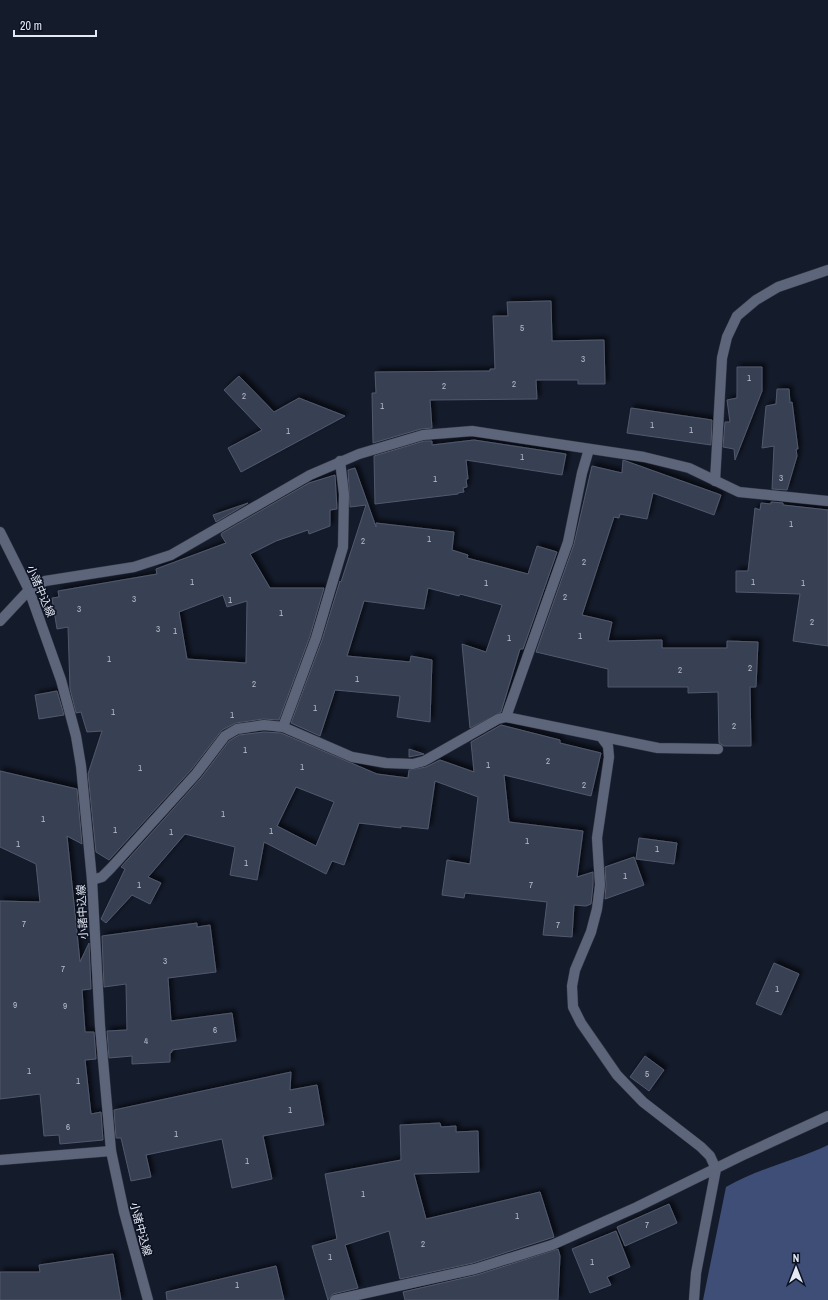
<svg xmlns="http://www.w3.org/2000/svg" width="828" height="1300" font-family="'Archivo Narrow','Noto Sans JP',sans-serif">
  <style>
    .water { fill: #3f4e76 }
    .building { fill: #394053; stroke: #51596d; fill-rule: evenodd; filter: url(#shadow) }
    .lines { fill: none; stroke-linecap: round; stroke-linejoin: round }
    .service-casing { stroke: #343744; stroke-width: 11 }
    .minor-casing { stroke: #343744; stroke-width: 11 }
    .secondary-casing { stroke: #343744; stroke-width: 11 }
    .service { stroke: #5d657a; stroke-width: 10 }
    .minor { stroke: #5d657a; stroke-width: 10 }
    .secondary { stroke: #5d657a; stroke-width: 10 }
    .labels { text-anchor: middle; stroke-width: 3; stroke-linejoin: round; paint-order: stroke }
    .number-label { font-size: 9px; fill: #b8becc }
    .street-label { font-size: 11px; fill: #e3e8f4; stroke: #0c1121 }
  </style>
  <defs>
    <filter id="shadow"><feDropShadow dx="3.5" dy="-3.5" stdDeviation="2" flood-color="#0009"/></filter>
  </defs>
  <rect width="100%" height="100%" fill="#141b2b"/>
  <path class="water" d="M 828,1145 L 828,1300 L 703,1300 L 726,1187 C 758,1168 795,1161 828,1145 Z"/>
  <path class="building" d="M 551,301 L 552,341 L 604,340 L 605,384 L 578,384 L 578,380 L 536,380 L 537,399 L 430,400 L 432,428 L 421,429 L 373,443 L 372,393 L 376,393 L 375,372 L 490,371 L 490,369 L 495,369 L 493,316 L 508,316 L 507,302 Z
    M 737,367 L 762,367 L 762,391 L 735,460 L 734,449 L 723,447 L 725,422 L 730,422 L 727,400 L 737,398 Z
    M 239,376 L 274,412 L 299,398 L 345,416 L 241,472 L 228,448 L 262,430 L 224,390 Z
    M 777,389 L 789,389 L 790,403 L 792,402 L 798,449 L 796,449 L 797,456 L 787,490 L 772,489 L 774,446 L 762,448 L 766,406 L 776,404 Z
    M 631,408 L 712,420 L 711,445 L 627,433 Z
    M 474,440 L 566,454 L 562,475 L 466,460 L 468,479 L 466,479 L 467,487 L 463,488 L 464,492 L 458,493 L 458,494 L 375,504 L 374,456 L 424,441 L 432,441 L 432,445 Z
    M 623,460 L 721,495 L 714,515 L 653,493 L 647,519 L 620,514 L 619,518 L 614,517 L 582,615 L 612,622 L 608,641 L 662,640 L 662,648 L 727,648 L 727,641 L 758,642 L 756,687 L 750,687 L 751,746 L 724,746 L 719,743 L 718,692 L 688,693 L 688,687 L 608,687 L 608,669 L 536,652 L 574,544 L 592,466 L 622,473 Z
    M 355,468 L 376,527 L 376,523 L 454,532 L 452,550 L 468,555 L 467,558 L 528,574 L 537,546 L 557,552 L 523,649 L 520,649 L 501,712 L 470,728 L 462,644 L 486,652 L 502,605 L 460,594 L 459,596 L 428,588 L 424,609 L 364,601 L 347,656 L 410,662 L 411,656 L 432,660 L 430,722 L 397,717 L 400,696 L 335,690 L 320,736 L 291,723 L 322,640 L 340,581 L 341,582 L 366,505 L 350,507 L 348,470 Z
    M 335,475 L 337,509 L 330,510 L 330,526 L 309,534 L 308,530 L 276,541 L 250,554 L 270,588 L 324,588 L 310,636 L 279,720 L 263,719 L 236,723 L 222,730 L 191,770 L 109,860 L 96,852 L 88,774 L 102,731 L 87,732 L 81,712 L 76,713 L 70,689 L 68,627 L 57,629 L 52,598 L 59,597 L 58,591 L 157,574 L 156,569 L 226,543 L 221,535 L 222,533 L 309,483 ZM 223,595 L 227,607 L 247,601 L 246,663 L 187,659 L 179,612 Z
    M 771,502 L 783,503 L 783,505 L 828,510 L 828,646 L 793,641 L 800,594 L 736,592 L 736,571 L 748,571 L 755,508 L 760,510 L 761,503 L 771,504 Z
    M 248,503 L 216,522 L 213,515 Z
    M 57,691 L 64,715 L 39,719 L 35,695 Z
    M 501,725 L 560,740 L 560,743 L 601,753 L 591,796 L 504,775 L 509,822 L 583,831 L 577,877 L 593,872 L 593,885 L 591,904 L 586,906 L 574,905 L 572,937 L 543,935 L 547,902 L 465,893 L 464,898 L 442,895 L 447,860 L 470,864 L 478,797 L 435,781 L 428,829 L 401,826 L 401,828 L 359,823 L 344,865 L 332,861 L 326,874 L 264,842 L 257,880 L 230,875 L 235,847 L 185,834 L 148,877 L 161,883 L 150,904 L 132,895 L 106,923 L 101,919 L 125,869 L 121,867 L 201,778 L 229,741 L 239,735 L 264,732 L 281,733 L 377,774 L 408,778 L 409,770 L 426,767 L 440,760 L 474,772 L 471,742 ZM 296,787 L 334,802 L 316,846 L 277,826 Z
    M 409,749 L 424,754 L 409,757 Z
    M 0,771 L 77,789 L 82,844 L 67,836 L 80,962 L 89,943 L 91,989 L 82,990 L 85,1032 L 94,1032 L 96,1059 L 85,1060 L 91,1114 L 101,1112 L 103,1140 L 60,1144 L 59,1135 L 44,1136 L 40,1094 L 0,1099 L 0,901 L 40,902 L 36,864 L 0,847 Z
    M 639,838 L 677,843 L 674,864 L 636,859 Z
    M 634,857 L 644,885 L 605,899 L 606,885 L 605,867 Z
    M 197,923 L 197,927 L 210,925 L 216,972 L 168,978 L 171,1021 L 232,1013 L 236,1041 L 172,1050 L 172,1052 L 170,1053 L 170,1062 L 132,1064 L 132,1056 L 109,1058 L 107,1031 L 127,1030 L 126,984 L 104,987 L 102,936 Z
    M 774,963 L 799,974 L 781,1015 L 756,1004 Z
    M 645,1056 L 664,1070 L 649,1091 L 630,1077 Z
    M 291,1072 L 290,1090 L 317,1085 L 324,1125 L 263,1136 L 272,1179 L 232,1188 L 222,1139 L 146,1155 L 151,1177 L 131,1181 L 121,1138 L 116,1138 L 114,1110 Z
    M 440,1123 L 441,1127 L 456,1126 L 456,1132 L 478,1131 L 479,1172 L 414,1174 L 426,1219 L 540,1192 L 554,1237 L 473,1263 L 400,1279 L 389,1231 L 345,1245 L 358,1288 L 333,1294 L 328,1300 L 312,1246 L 337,1239 L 325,1174 L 401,1160 L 400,1125 Z
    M 669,1204 L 677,1223 L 625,1246 L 617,1227 Z
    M 616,1231 L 630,1267 L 607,1277 L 611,1285 L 590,1293 L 572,1249 Z
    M 558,1249 L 560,1256 L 558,1300 L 405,1300 L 403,1292 L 477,1275 Z
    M 113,1254 L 121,1300 L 0,1300 L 0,1272 L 40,1272 L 39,1265 Z
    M 276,1266 L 284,1300 L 167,1300 L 166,1292 Z"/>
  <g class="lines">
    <g class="service-casing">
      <path id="service" d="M 715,481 L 722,358 L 727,337 L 737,316 L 756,300 L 778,287 L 828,270
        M 506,717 L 568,542 L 582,473 L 589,449
        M 283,727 L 316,638 L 343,547 L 344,494 L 340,461
        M 602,738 L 608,746 L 609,757 L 597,838 L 600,885 L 597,909 L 591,932 L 575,970 L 572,986 L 573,1007 L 581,1023 L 617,1075 L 643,1102 L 701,1147 L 710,1156 L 716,1169
        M 92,880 L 102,877 L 111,868 L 196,774 L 225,736 L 237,729 L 264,725 L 283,727 L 352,757 L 386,763 L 413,764 L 424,761 L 498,719 L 506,717 L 658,748 L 718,749
        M 0,1160 L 111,1151"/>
    </g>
    <g class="minor-casing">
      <path id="minor" d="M 0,621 L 29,590 L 45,581 L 134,567 L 171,555 L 310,475 L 359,454 L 423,435 L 472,431 L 644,457 L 689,468 L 739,492 L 828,501
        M 335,1300 L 475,1269 L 552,1245 L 637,1207 L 741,1156 L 828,1116
        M 694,1300 L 696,1273 L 716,1169"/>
    </g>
    <g class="secondary-casing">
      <path id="secondary" d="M 0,532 L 29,590 L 61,680 L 76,736 L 81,766 L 92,880 L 100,1026 L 111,1151 L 124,1212 L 148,1300"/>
    </g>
    <use href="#service" class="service"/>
    <use href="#minor" class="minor"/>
    <use href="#secondary" class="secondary"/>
  </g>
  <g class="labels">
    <g class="number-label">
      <text x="522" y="331">5</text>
      <text x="583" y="362">3</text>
      <text x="749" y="381">1</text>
      <text x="514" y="387">2</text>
      <text x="444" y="389">2</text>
      <text x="244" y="399">2</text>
      <text x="382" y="409">1</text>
      <text x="652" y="428">1</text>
      <text x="691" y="433">1</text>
      <text x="288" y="434">1</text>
      <text x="522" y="460">1</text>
      <text x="781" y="481">3</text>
      <text x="435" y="482">1</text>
      <text x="791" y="527">1</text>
      <text x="429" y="542">1</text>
      <text x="363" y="544">2</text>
      <text x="584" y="565">2</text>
      <text x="192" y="585">1</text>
      <text x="753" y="585">1</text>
      <text x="486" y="586">1</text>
      <text x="803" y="586">1</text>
      <text x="565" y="600">2</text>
      <text x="134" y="602">3</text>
      <text x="230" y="603">1</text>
      <text x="79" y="612">3</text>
      <text x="281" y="616">1</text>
      <text x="812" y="625">2</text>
      <text x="158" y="632">3</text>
      <text x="175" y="634">1</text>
      <text x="580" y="639">1</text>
      <text x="509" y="641">1</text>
      <text x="109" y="662">1</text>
      <text x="750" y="671">2</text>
      <text x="680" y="673">2</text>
      <text x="357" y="682">1</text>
      <text x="254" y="687">2</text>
      <text x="315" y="711">1</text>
      <text x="113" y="715">1</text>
      <text x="232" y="718">1</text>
      <text x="734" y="729">2</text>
      <text x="245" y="753">1</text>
      <text x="548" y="764">2</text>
      <text x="488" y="768">1</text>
      <text x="302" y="770">1</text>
      <text x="140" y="771">1</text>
      <text x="584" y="788">2</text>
      <text x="223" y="817">1</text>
      <text x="43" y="822">1</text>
      <text x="115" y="833">1</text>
      <text x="271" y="834">1</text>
      <text x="171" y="835">1</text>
      <text x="527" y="844">1</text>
      <text x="18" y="847">1</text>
      <text x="657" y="852">1</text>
      <text x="246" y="866">1</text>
      <text x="625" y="879">1</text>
      <text x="139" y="888">1</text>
      <text x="531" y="888">7</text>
      <text x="24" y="927">7</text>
      <text x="558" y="928">7</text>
      <text x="165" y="964">3</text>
      <text x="63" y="972">7</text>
      <text x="777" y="992">1</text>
      <text x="15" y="1008">9</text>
      <text x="65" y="1009">9</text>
      <text x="215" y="1033">6</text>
      <text x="146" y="1044">4</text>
      <text x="29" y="1074">1</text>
      <text x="647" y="1077">5</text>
      <text x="78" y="1084">1</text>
      <text x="290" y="1113">1</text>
      <text x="68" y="1130">6</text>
      <text x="176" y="1137">1</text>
      <text x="247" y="1164">1</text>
      <text x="363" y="1197">1</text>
      <text x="517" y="1219">1</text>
      <text x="647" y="1228">7</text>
      <text x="423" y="1247">2</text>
      <text x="330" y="1260">1</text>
      <text x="592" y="1265">1</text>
      <text x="237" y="1288">1</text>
    </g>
    <g class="street-label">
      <text transform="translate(41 591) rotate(67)" y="4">小諸中込線</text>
      <text transform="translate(82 912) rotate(-93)" y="4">小諸中込線</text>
      <text transform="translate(141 1229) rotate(75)" y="4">小諸中込線</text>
    </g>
  </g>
  <g transform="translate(796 1268)" stroke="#0c1121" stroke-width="3" paint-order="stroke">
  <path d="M0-3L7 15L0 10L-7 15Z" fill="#e3e8f4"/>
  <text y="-6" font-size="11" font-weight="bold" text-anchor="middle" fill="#e3e8f4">N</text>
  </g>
  <path d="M14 30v6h82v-6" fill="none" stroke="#e3e8f4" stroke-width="2"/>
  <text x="20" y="30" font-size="12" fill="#e3e8f4" stroke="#0c1121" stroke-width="3" paint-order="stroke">20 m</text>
</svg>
